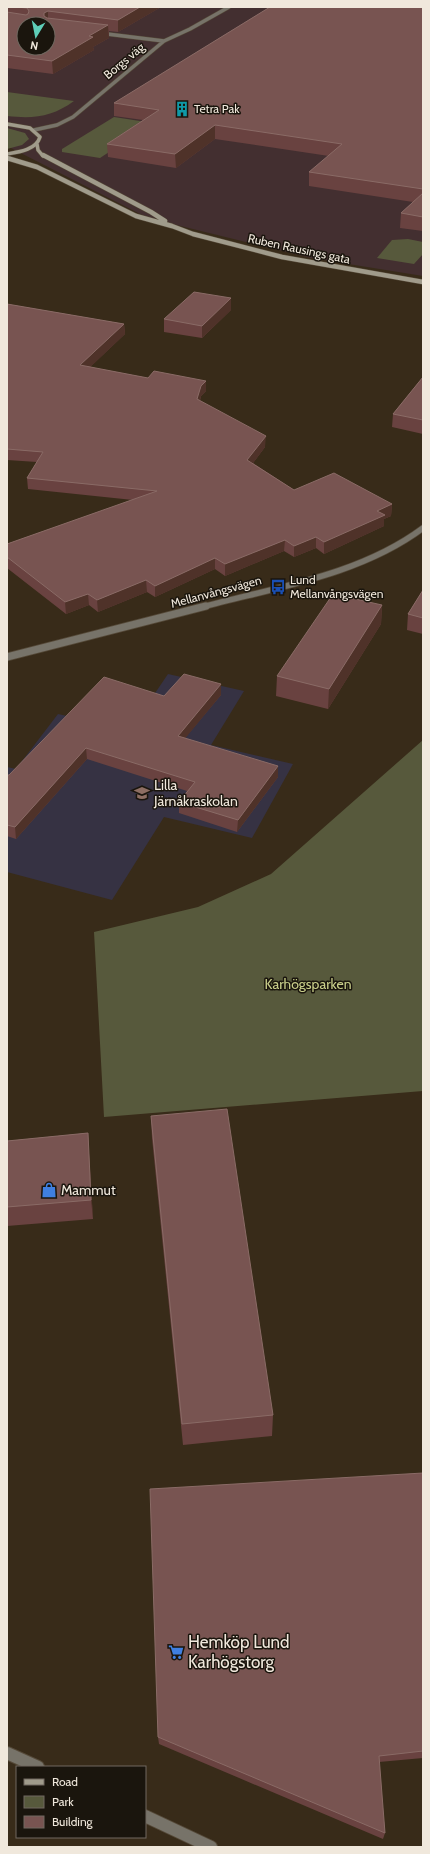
<svg xmlns="http://www.w3.org/2000/svg" width="430" height="1854" font-family="Cabin,sans-serif">
  <style>
    .industrial { fill: #432f30; fill-rule: evenodd }
    .education { fill: #363243 }
    .green { fill: #57593c }
    .lines { fill: none; stroke-linecap: round; stroke-linejoin: round }
    .minor-far3-casing { stroke: #554938; stroke-width: 4.5 }
    .minor-far2-casing { stroke: #554938; stroke-width: 7 }
    .minor-far1-casing { stroke: #554938; stroke-width: 9 }
    .minor-casing { stroke: #554938; stroke-width: 14 }
    .secondary-far1-casing { stroke: #554938; stroke-width: 4.5 }
    .secondary-casing { stroke: #554938; stroke-width: 5.5 }
    .minor-far3 { stroke: #777369; stroke-width: 3.5 }
    .minor-far2 { stroke: #777369; stroke-width: 5.5 }
    .minor-far1 { stroke: #777369; stroke-width: 7 }
    .minor { stroke: #777369; stroke-width: 12 }
    .secondary-far1 { stroke: #a09b8b; stroke-width: 3.5 }
    .secondary { stroke: #a09b8b; stroke-width: 4.5 }
    .wall { fill: #694240 }
    .shaded-wall { fill: #4f3229 }
    .building { fill: #785451; stroke: #8a6b66; fill-rule: evenodd }
    .labels { text-anchor: middle; stroke-width: 3; stroke-linejoin: round; paint-order: stroke }
    .far-street-label { font-size: 12px; fill: #f0e8dc; stroke: #1a150d }
    .far-poi-label { font-size: 12px; fill: #f0e8dc; stroke: #1a150d; text-anchor: start }
    .poi-label { font-size: 14px; fill: #f0e8dc; stroke: #1a150d; text-anchor: start }
    .park-label { font-size: 14px; fill: #c9ce8a; stroke: #1a150d }
    .near-poi-label { font-size: 17px; fill: #f0e8dc; stroke: #1a150d; text-anchor: start }
  </style>
  <rect width="100%" height="100%" fill="#382b19"/>
  <path class="industrial" d="M 7,7 L 423,7 L 423,276 L 311,258 L 148,218 L 7,146 ZM 24,24 L 48,24 L 48,48 L 24,48 Z"/>
  <path class="education" d="M 168,674 L 244,691 L 211,745 L 293,764 L 252,838 L 164,817 L 112,900 L 7,872 L 7,767 L 16,769 L 58,714 L 130,730 Z"/>
  <path class="green" d="M 7,92 L 74,101 C 52,117 34,119 7,116 Z
    M 114,117 L 153,123 L 100,158 L 62,152 L 62,149 Z
    M 7,128 L 25,133 L 29,139 L 22,145 L 7,149 Z
    M 408,239 L 423,242 L 423,254 L 414,264 L 377,258 L 392,240 Z
    M 423,740 L 423,1091 L 104,1117 L 94,932 L 198,907 L 271,874 Z"/>
  <g class="lines">
    <g class="minor-far3-casing">
      <path id="minor-far3" d="M 99,33 L 164,41
        M 34,130 L 57,125 L 73,117 L 164,41 L 190,29 L 229,7"/>
    </g>
    <g class="minor-far2-casing">
      <path id="minor-far2" d="M 202,607 C 277,587 360,575 423,528"/>
    </g>
    <g class="minor-far1-casing">
      <path id="minor-far1" d="M 7,657 L 206,606"/>
    </g>
    <g class="minor-casing">
      <path id="minor" d="M 7,1753 L 38,1767
        M 145,1816 L 211,1847"/>
    </g>
    <g class="secondary-far1-casing">
      <path id="secondary-far1" d="M 7,124 L 30,128 L 40,137 C 36,150 19,152 7,154
        M 37,144 L 38,150 L 43,156"/>
    </g>
    <g class="secondary-casing">
      <path id="secondary" d="M 43,155 L 151,212 L 165,221
        M 7,158 L 37,167 L 136,216 L 172,226 L 193,234 L 282,257 L 423,282"/>
    </g>
    <use href="#minor-far3" class="minor-far3"/>
    <use href="#minor-far2" class="minor-far2"/>
    <use href="#minor-far1" class="minor-far1"/>
    <use href="#minor" class="minor"/>
    <use href="#secondary-far1" class="secondary-far1"/>
    <use href="#secondary" class="secondary"/>
  </g>
  <path class="wall" d="M 7,7 L 161,7 L 118,32 L 109,31 L 109,38 L 93,47 L 94,50 L 53,74 L 7,68 Z
    M 423,7 L 423,231 L 400,228 L 401,213 L 413,202 L 309,186 L 309,172 L 329,156 L 215,139 L 176,168 L 108,157 L 107,144 L 143,120 L 114,116 L 114,103 Z
    M 7,304 L 124,324 L 125,334 L 90,367 L 148,378 L 206,381 L 206,391 L 201,396 L 200,401 L 265,447 L 253,463 L 294,490 L 392,504 L 391,516 L 384,519 L 384,526 L 324,554 L 316,548 L 294,557 L 284,551 L 225,576 L 215,569 L 155,597 L 147,592 L 98,612 L 89,605 L 66,614 L 7,568 L 7,544 L 133,500 L 28,489 L 27,478 L 37,462 L 7,460 Z
    M 231,310 L 202,338 L 164,332 L 164,319 Z
    M 423,377 L 423,434 L 392,427 L 393,414 Z
    M 423,590 L 423,634 L 407,630 L 408,614 Z
    M 382,605 L 381,624 L 328,709 L 276,696 L 277,676 Z
    M 221,695 L 185,738 L 278,777 L 237,832 L 179,813 L 179,802 L 187,791 L 87,759 L 16,839 L 7,836 L 7,775 L 9,775 L 164,696 Z
    M 151,1116 L 273,1415 L 272,1436 L 183,1445 L 152,1138 Z
    M 88,1133 L 89,1153 L 93,1219 L 7,1226 L 7,1141 Z
    M 423,1473 L 423,1758 L 379,1762 L 385,1833 L 383,1839 L 159,1744 L 158,1737 Z"/>
  <path class="shaded-wall" d="M 140,7 L 161,7 L 118,32 L 118,20 Z
    M 48,11 L 48,24 L 45,24 L 44,13 Z
    M 108,25 L 109,38 L 93,47 L 94,50 L 53,74 L 52,61 L 89,36 Z
    M 215,125 L 215,139 L 176,168 L 175,154 Z
    M 231,298 L 231,310 L 202,338 L 202,326 Z
    M 124,324 L 125,334 L 81,376 L 80,365 Z
    M 206,381 L 206,391 L 201,396 L 197,410 L 197,399 L 201,386 Z
    M 266,436 L 265,447 L 247,471 L 247,460 Z
    M 392,504 L 391,516 L 384,519 L 384,526 L 324,554 L 324,542 L 377,511 Z
    M 316,537 L 316,548 L 294,557 L 294,546 Z
    M 285,540 L 284,551 L 225,576 L 225,564 Z
    M 215,558 L 215,569 L 155,597 L 155,586 Z
    M 146,580 L 147,592 L 98,612 L 97,600 Z
    M 88,594 L 89,605 L 66,614 L 65,602 Z
    M 382,605 L 381,624 L 328,709 L 329,689 Z
    M 221,684 L 221,695 L 178,747 L 178,736 Z
    M 86,748 L 87,759 L 16,839 L 15,827 Z
    M 278,766 L 278,777 L 237,832 L 238,820 Z
    M 88,1133 L 89,1153 L 93,1219 L 91,1200 Z"/>
  <path class="building" d="M 16,7 L 140,7 L 118,20 L 48,11 L 44,13 L 44,16 L 47,18 L 108,25 L 89,36 L 93,37 L 52,61 L 7,55 L 7,12 L 26,15 L 28,14 L 29,11 L 27,8 ZM 24,24 L 48,24 L 48,48 L 24,48 Z
    M 270,7 L 423,7 L 423,189 L 309,172 L 342,144 L 215,125 L 175,154 L 107,144 L 159,110 L 114,103 Z
    M 423,193 L 423,217 L 401,213 Z
    M 194,292 L 231,298 L 202,326 L 164,319 Z
    M 7,304 L 124,324 L 80,365 L 148,378 L 154,371 L 206,381 L 201,386 L 197,399 L 266,436 L 247,460 L 294,490 L 334,473 L 392,504 L 377,511 L 385,515 L 324,542 L 316,537 L 294,546 L 285,540 L 225,564 L 215,558 L 155,586 L 146,580 L 97,600 L 88,594 L 65,602 L 7,557 L 7,544 L 157,491 L 27,478 L 43,452 L 7,449 Z
    M 423,377 L 423,420 L 393,414 Z
    M 423,590 L 423,618 L 408,614 Z
    M 333,594 L 382,605 L 329,689 L 277,676 Z
    M 184,674 L 221,684 L 178,736 L 278,766 L 238,820 L 179,802 L 195,782 L 86,748 L 15,827 L 7,825 L 7,775 L 9,775 L 104,677 L 164,696 Z
    M 227,1109 L 273,1415 L 182,1424 L 151,1116 Z
    M 88,1133 L 91,1200 L 7,1207 L 7,1141 Z
    M 423,1473 L 423,1751 L 379,1756 L 385,1833 L 158,1737 L 150,1489 Z"/>
  <defs>
    <g id="building-bare" transform="scale(1.2)"><path d="M-4-6H4V6H1V3H-1V6H-4ZM-2.5-4.3h1.7v1.8h-1.7ZM.8-4.3h1.7v1.8H.8ZM-2.5-1h1.7V.8h-1.7ZM.8-1h1.7V.8H.8Z" fill="#0f9aa8" stroke="#1a150d" stroke-width="2.5" paint-order="stroke"/></g>
    <g id="bus-bare" transform="scale(1.2)"><path d="M-5-6H5V4H4V6H2V4H-2V6H-4V4H-5ZM-3.5-4V0h7V-4ZM-3.5 1.2v1.5H-2V1.2ZM2 1.2v1.5H3.5V1.2Z" fill="#1a4fb4" stroke="#1a150d" stroke-width="2.5" paint-order="stroke"/></g>
    <g id="school-bare" transform="scale(1.2)"><path d="M0-5L7-2L0 1L-7-2ZM-4 1L0 2.5L4 1V4Q0 6-4 4Z" fill="#8d6e63" stroke="#1a150d" stroke-width="2.5" paint-order="stroke"/></g>
    <g id="shop-bare" transform="scale(1.2)"><path d="M-5-2.5h2.3a2.7 3.5 0 0 1 5.4 0H5L5.5 6h-11ZM-1.5-2.5h3a1.5 2.3 0 0 0-3 0Z" fill="#3f7fe0" stroke="#1a150d" stroke-width="2.5" paint-order="stroke"/></g>
    <g id="supermarket-bare" transform="scale(1.2)"><path d="M-6-5.5h2.5l.6 2H6L4.5 2H-2.5L-4.4-4H-6ZM-1.5 3.2a1.3 1.3 0 1 0 .1 0ZM3 3.2a1.3 1.3 0 1 0 .1 0Z" fill="#3f7fe0" stroke="#1a150d" stroke-width="2.5" paint-order="stroke"/></g>
  </defs>
  <g fill-rule="evenodd">
    <use href="#building-bare" x="182" y="109"/>
    <use href="#bus-bare" x="278" y="587"/>
    <use href="#school-bare" x="142" y="793"/>
    <use href="#shop-bare" x="49" y="1190"/>
    <use href="#supermarket-bare" x="176" y="1652"/>
  </g>
  <g class="labels">
    <g class="far-street-label">
      <text transform="translate(124 61) rotate(-40)" y="4">Borgs väg</text>
      <text transform="translate(299 249) rotate(12)" y="4">Ruben Rausings gata</text>
      <text transform="translate(216 592) rotate(-15)" y="4">Mellanvångsvägen</text>
    </g>
    <g class="far-poi-label">
      <text x="194" y="113">Tetra Pak</text>
      <text x="290" y="584">Lund<tspan x="290" dy="14">Mellanvångsvägen</tspan></text>
    </g>
    <g class="poi-label">
      <text x="154" y="790">Lilla<tspan x="154" dy="16">Järnåkraskolan</tspan></text>
      <text x="61" y="1195">Mammut</text>
    </g>
    <g class="park-label">
      <text x="308" y="989">Karhögsparken</text>
    </g>
    <g class="near-poi-label">
      <text x="188" y="1648">Hemköp Lund<tspan x="188" dy="20">Karhögstorg</tspan></text>
    </g>
  </g>
  <rect width="430" height="1854" fill="none" stroke="#f0e8dc" stroke-width="16"/>
  <rect x="16" y="1766" width="130" height="72" fill="#1a150d" stroke="#706960"/>
  <rect x="24" y="1779" width="20" height="6" fill="#a09b8b" stroke="#706960"/>
  <text x="52" y="1786" font-size="12" fill="#f0e8dc">Road</text>
  <rect x="24" y="1796" width="20" height="12" fill="#57593c" stroke="#706960"/>
  <text x="52" y="1806" font-size="12" fill="#f0e8dc">Park</text>
  <rect x="24" y="1816" width="20" height="12" fill="#785451" stroke="#706960"/>
  <text x="52" y="1826" font-size="12" fill="#f0e8dc">Building</text>
  <g transform="translate(36 36) rotate(190)"><circle r="19" fill="#1a150d" stroke="#706960"/>
  <path d="M0-3L7 15L0 10L-7 15Z" fill="#5eceb8"/>
  <text y="-6" font-size="11" font-weight="bold" text-anchor="middle" fill="#f0e8dc">N</text>
  </g>
</svg>
